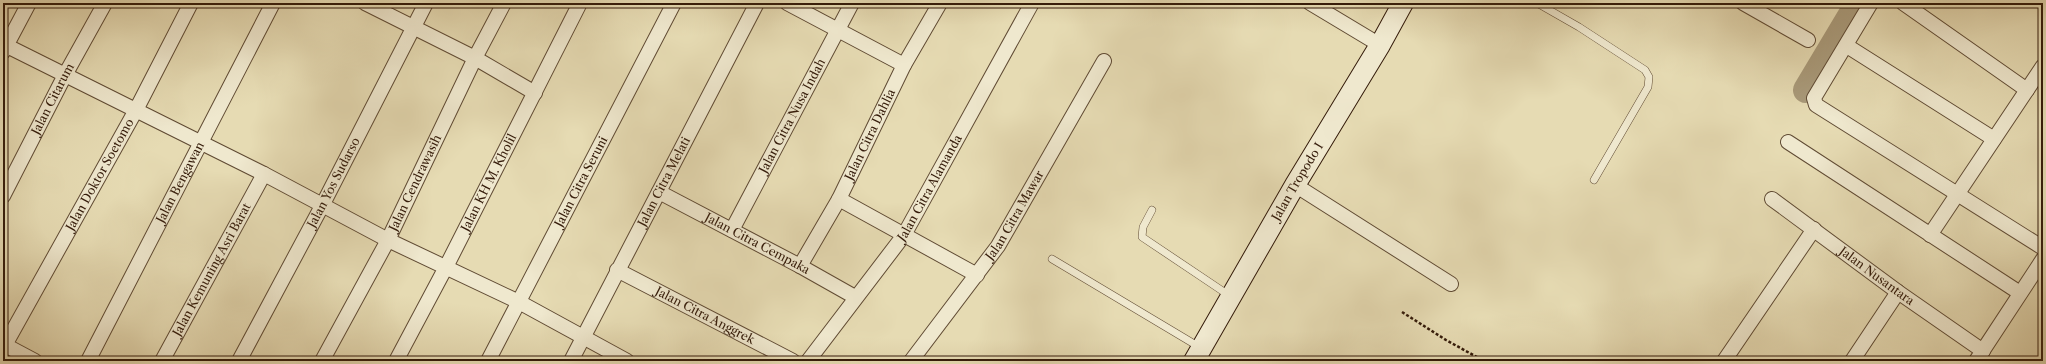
<svg xmlns="http://www.w3.org/2000/svg" width="2046" height="364" font-family="'Libre Caslon Text',serif">
  <style>
    .lines { fill: none; stroke-linecap: round; stroke-linejoin: round }
    .river { stroke: #a99a7a; stroke-width: 26 }
    .lane-casing { stroke: #604b34; stroke-width: 8 }
    .street-casing { stroke: #604b34; stroke-width: 16 }
    .secondary-casing { stroke: #341b0a; stroke-width: 22 }
    .path { stroke: #341b0a; stroke-width: 2.5; stroke-dasharray: 3 2; stroke-linecap: butt }
    .lane { stroke: #efe8ce; stroke-width: 7 }
    .street { stroke: #efe8ce; stroke-width: 14 }
    .secondary { stroke: #efe8ce; stroke-width: 20 }
    .labels { text-anchor: middle; stroke-width: 3; stroke-linejoin: round; paint-order: stroke }
    .street-label { font-size: 12px; fill: #341b0a; stroke: #efe8ce }
  </style>
  <rect width="100%" height="100%" fill="#e6dbb3"/>
  <filter id="stains"><feTurbulence type="fractalNoise" baseFrequency=".005" numOctaves="4"/><feColorMatrix values="0 0 0 0 .2 0 0 0 0 .09 0 0 0 0 .02 0 0 0 .5 -.17"/></filter>
  <radialGradient id="worn" r=".72"><stop offset=".6" stop-color="#630" stop-opacity="0"/><stop offset="1" stop-color="#630" stop-opacity=".3"/></radialGradient>
  <g class="lines">
    <path class="river" d="M 1806,90 L 1858,3"/>
    <g class="lane-casing">
      <path id="lane" d="M 1537,3 L 1579,27 L 1645,70 L 1649,77 L 1648,87 L 1594,180
        M 1152,210 L 1143,227 L 1142,237 L 1230,296
        M 1052,259 L 1201,348"/>
    </g>
    <g class="street-casing">
      <g id="street">
        <path d="M 365,3 L 475,58 L 535,93"/>
        <path d="M 787,3 L 904,65"/>
        <path d="M 1310,3 L 1380,45"/>
        <path d="M 1743,3 L 1808,40"/>
        <path d="M 1871,3 L 1814,98 L 1816,105 L 2043,248"/>
        <path d="M 1903,3 L 2027,90"/>
        <path d="M 3,44 L 264,174 L 388,240 L 519,302 L 627,361"/>
        <path d="M 1847,46 L 1994,139"/>
        <path d="M 3,52 L 29,3"/>
        <path d="M 1788,142 L 2020,293"/>
        <path d="M 1295,185 L 1451,284"/>
        <path id="s1" d="M 659,192 L 800,266 L 855,297"/>
        <path id="s2" d="M 3,196 L 65,75 L 105,3"/>
        <path d="M 839,199 L 977,275"/>
        <path id="s3" d="M 1772,199 L 1898,292 L 1983,351"/>
        <path id="s4" d="M 732,230 L 852,3"/>
        <path d="M 1930,235 L 2043,66"/>
        <path id="s5" d="M 800,266 L 839,199 L 904,65 L 940,3"/>
        <path id="s6" d="M 617,270 L 793,361"/>
        <path d="M 3,344 L 35,361"/>
        <path id="s7" d="M 5,345 L 136,110 L 191,3"/>
        <path id="s8" d="M 88,361 L 273,3"/>
        <path id="s9" d="M 162,361 L 264,174"/>
        <path id="s10" d="M 239,361 L 323,204 L 426,3"/>
        <path id="s11" d="M 322,361 L 388,240 L 475,58 L 504,3"/>
        <path id="s12" d="M 396,361 L 446,267 L 580,3"/>
        <path id="s13" d="M 488,361 L 674,3"/>
        <path id="s14" d="M 571,361 L 757,3"/>
        <path id="s15" d="M 808,361 L 904,235 L 1032,3"/>
        <path id="s16" d="M 911,361 L 998,246 L 1104,61"/>
        <path d="M 1724,361 L 1814,229"/>
        <path d="M 1852,361 L 1898,292"/>
        <path d="M 1976,361 L 2043,259"/>
      </g>
    </g>
    <g class="secondary-casing">
      <g id="secondary">
        <path id="s17" d="M 1194,361 L 1295,185 L 1380,45 L 1403,3"/>
      </g>
    </g>
    <path class="path" d="M 1402,312 L 1446,340 L 1484,361"/>
    <use href="#lane" class="lane"/>
    <use href="#street" class="street"/>
    <use href="#secondary" class="secondary"/>
  </g>
  <g class="labels">
    <g class="street-label">
      <text dy="4" stroke="none"><textPath href="#s2" startOffset="109">Jalan Citarum</textPath></text>
      <text dy="4" stroke="none"><textPath href="#s4" startOffset="129">Jalan Citra Nusa Indah</textPath></text>
      <text dy="4" stroke="none"><textPath href="#s5" startOffset="149">Jalan Citra Dahlia</textPath></text>
      <text dy="4" stroke="none"><textPath href="#s7" startOffset="195">Jalan Doktor Soetomo</textPath></text>
      <text dy="4" stroke="none"><textPath href="#s8" startOffset="201">Jalan Bengawan</textPath></text>
      <text dy="4" stroke="none"><textPath href="#s13" startOffset="202">Jalan Citra Seruni</textPath></text>
      <text dy="4" stroke="none"><textPath href="#s14" startOffset="202">Jalan Citra Melati</textPath></text>
      <text dy="4" stroke="none"><textPath href="#s17" startOffset="207">Jalan Tropodo I</textPath></text>
      <text dy="4" stroke="none"><textPath href="#s10" startOffset="202">Jalan Yos Sudarso</textPath></text>
      <text dy="4" stroke="none"><textPath href="#s11" startOffset="201">Jalan Cendrawasih</textPath></text>
      <text dy="4" stroke="none"><textPath href="#s12" startOffset="201">Jalan KH M. Kholil</textPath></text>
      <text dy="4" stroke="none"><textPath href="#s15" startOffset="212">Jalan Citra Alamanda</textPath></text>
      <text dy="4" stroke="none"><textPath href="#s16" startOffset="179">Jalan Citra Mawar</textPath></text>
      <text dy="4" stroke="none"><textPath href="#s1" startOffset="111">Jalan Citra Cempaka</textPath></text>
      <text dy="4" stroke="none"><textPath href="#s9" startOffset="104">Jalan Kemuning Asri Barat</textPath></text>
      <text dy="4" stroke="none"><textPath href="#s3" startOffset="130">Jalan Nusantara</textPath></text>
      <text dy="4" stroke="none"><textPath href="#s6" startOffset="99">Jalan Citra Anggrek</textPath></text>
    </g>
  </g>
  <rect width="2046" height="364" fill="none" stroke="#e6dbb3" stroke-width="16"/>
  <rect x="4" y="4" width="2038" height="356" fill="none" stroke="#341b0a" stroke-width="2"/>
  <rect x="8" y="8" width="2030" height="348" fill="none" stroke="#341b0a"/>
  <rect width="100%" height="100%" filter="url(#stains)"/>
  <rect width="100%" height="100%" fill="url(#worn)"/>
</svg>
